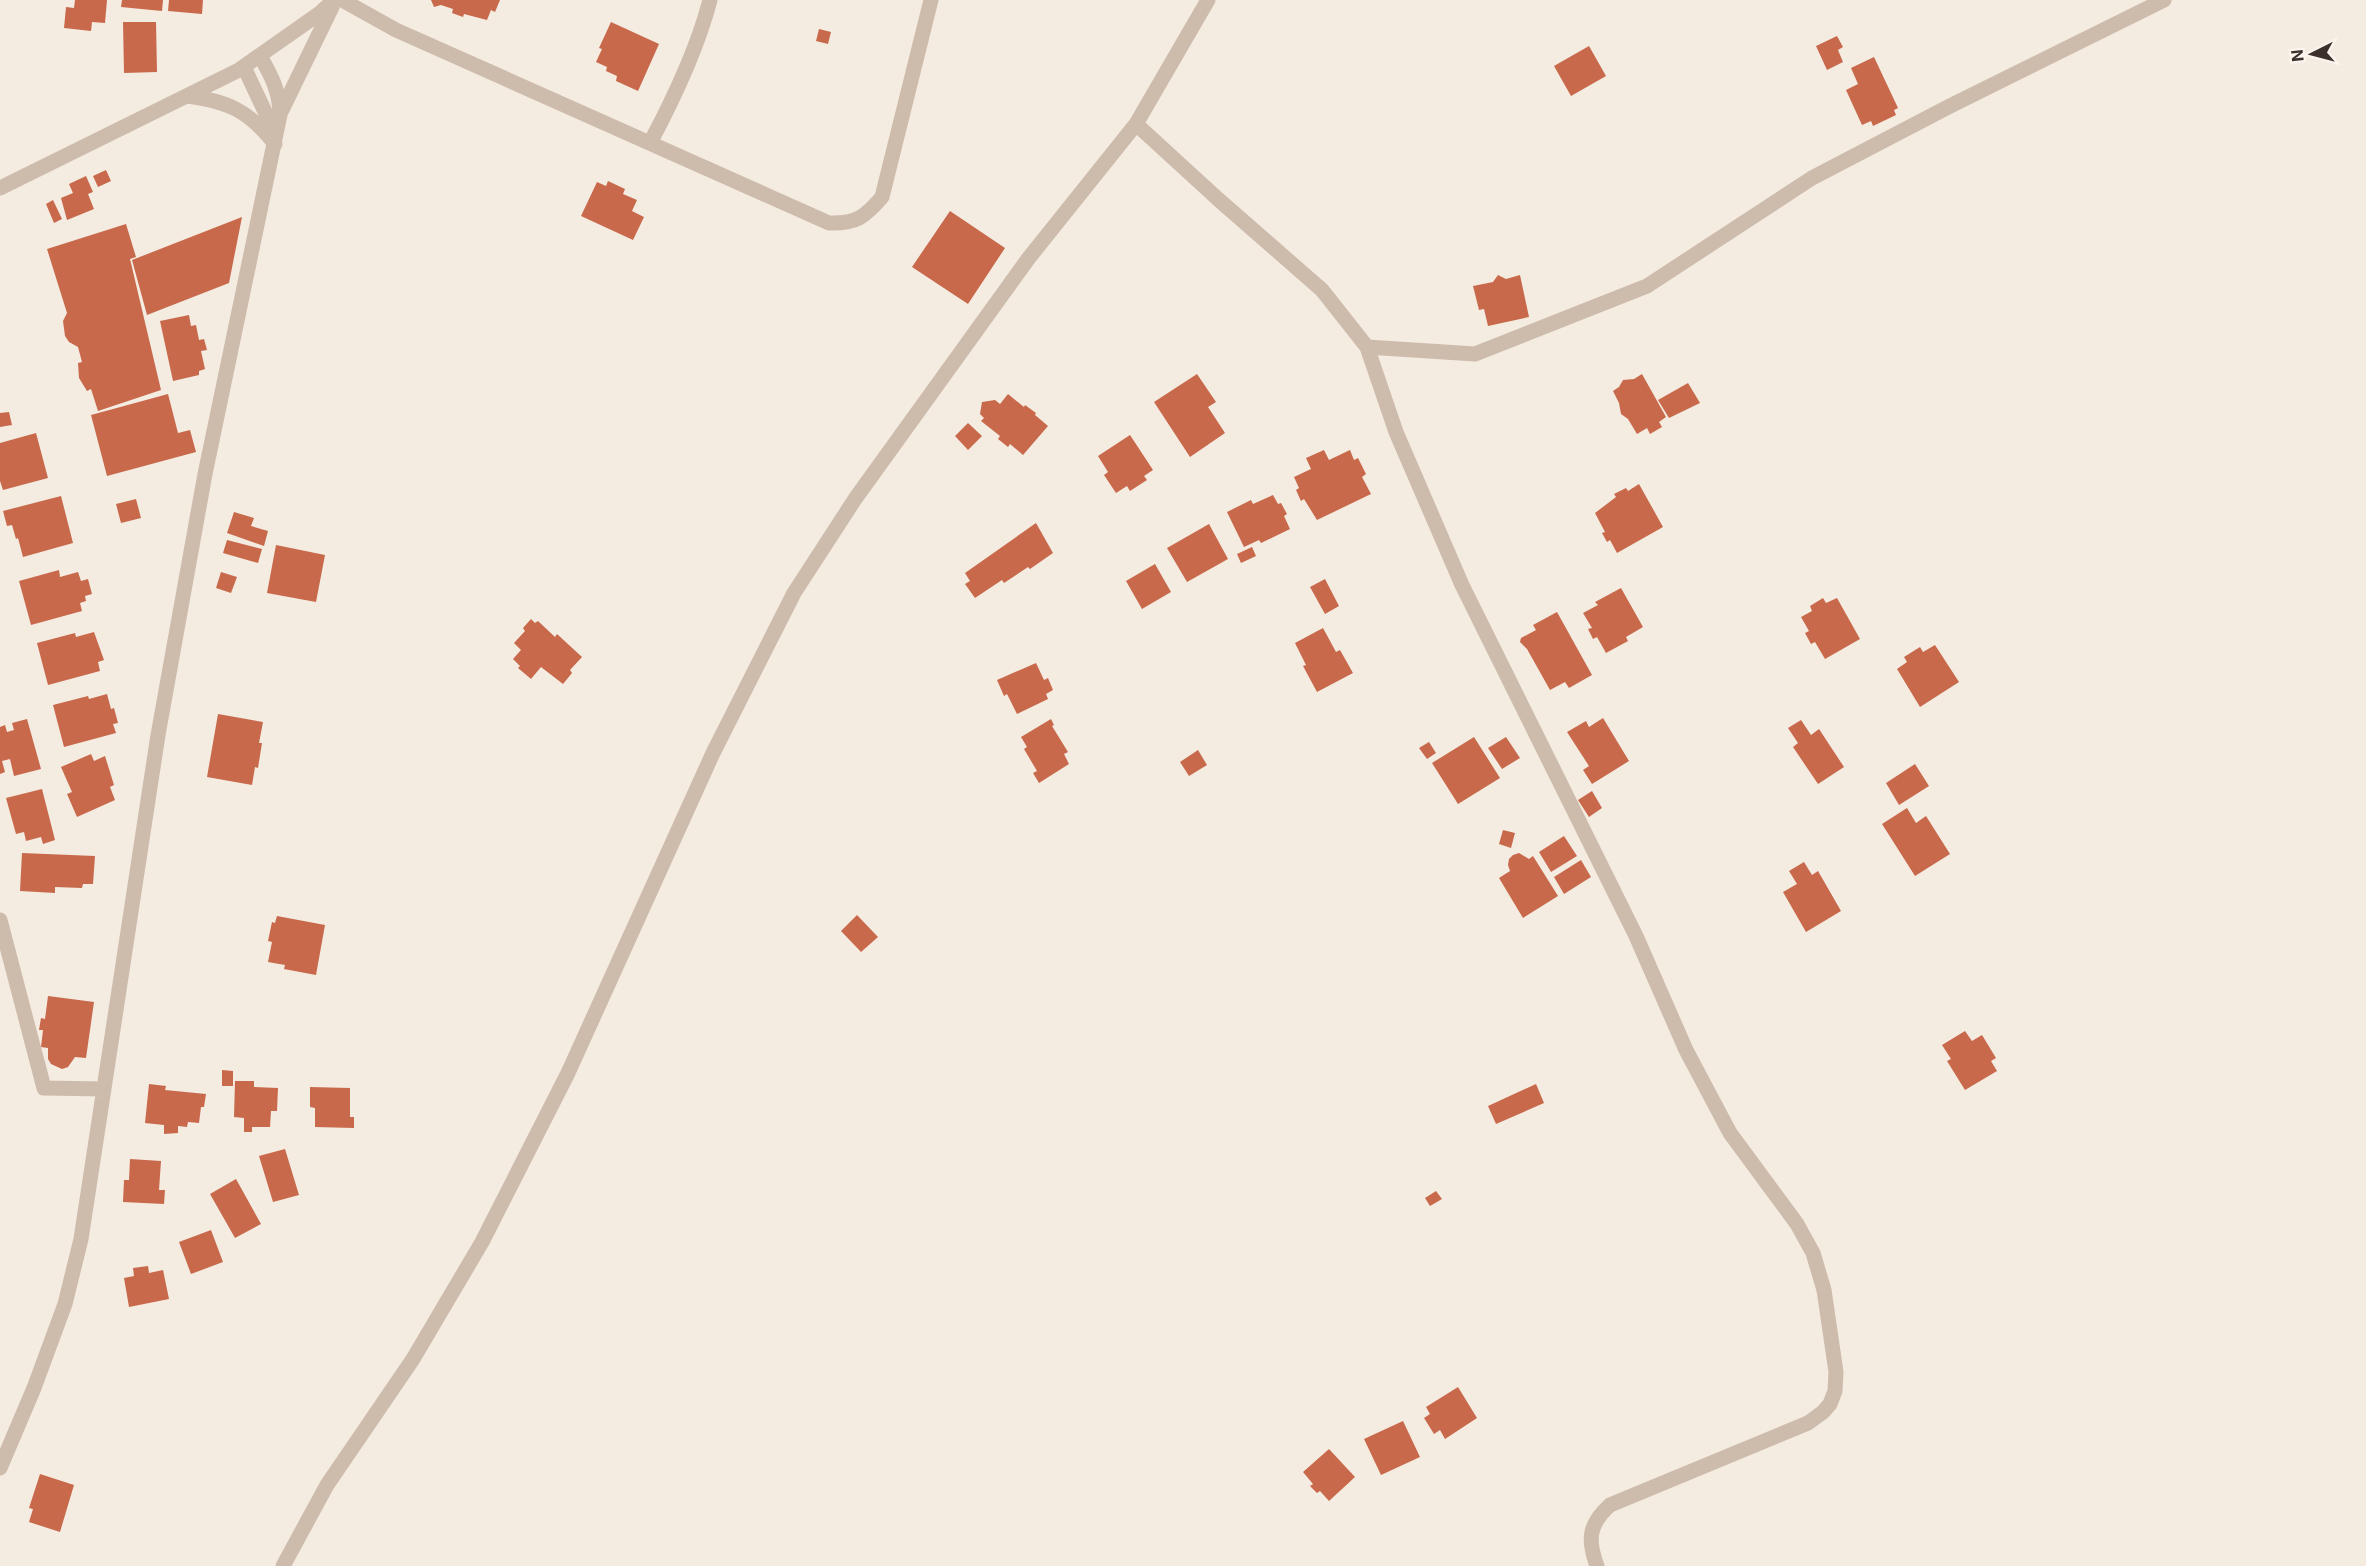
<svg xmlns="http://www.w3.org/2000/svg" width="2366" height="1566" font-family="Inter,sans-serif">
  <style>
    .building { fill: #c8694b }
    .lines { fill: none; stroke-linecap: round; stroke-linejoin: round }
    .minor { stroke: #cdbbac; stroke-width: 15 }
  </style>
  <rect width="100%" height="100%" fill="#f4ebe1"/>
  <path class="building" d="M 75,0 L 107,0 L 105,23 L 92,22 L 91,31 L 64,28 L 66,7 L 74,8 Z
    M 122,0 L 163,0 L 162,11 L 121,7 Z
    M 169,0 L 203,0 L 202,14 L 168,11 Z
    M 431,0 L 500,0 L 495,12 L 491,10 L 487,20 L 464,14 L 463,17 L 452,13 L 453,9 L 441,5 L 434,7 Z
    M 123,22 L 156,22 L 157,72 L 124,73 Z
    M 611,22 L 659,44 L 638,91 L 616,81 L 617,76 L 606,71 L 607,67 L 596,62 L 602,49 L 599,48 Z
    M 819,29 L 831,32 L 828,44 L 816,41 Z
    M 1837,36 L 1843,47 L 1838,50 L 1843,62 L 1827,70 L 1816,46 Z
    M 1589,46 L 1606,76 L 1571,96 L 1554,66 Z
    M 1874,57 L 1898,108 L 1894,110 L 1896,115 L 1873,126 L 1871,121 L 1862,125 L 1846,90 L 1858,84 L 1851,68 Z
    M 106,170 L 111,181 L 98,187 L 93,176 Z
    M 86,176 L 93,192 L 88,194 L 94,209 L 67,220 L 61,198 L 73,193 L 69,184 Z
    M 608,181 L 625,189 L 623,194 L 637,200 L 632,211 L 644,217 L 633,240 L 581,216 L 597,182 L 606,186 Z
    M 53,200 L 62,219 L 54,223 L 46,204 Z
    M 950,211 L 1005,248 L 968,304 L 912,267 Z
    M 242,217 L 229,283 L 147,315 L 132,260 Z
    M 126,224 L 136,257 L 130,259 L 161,390 L 98,411 L 91,389 L 87,391 L 79,378 L 78,363 L 82,362 L 78,347 L 69,342 L 65,336 L 63,321 L 67,313 L 47,249 Z
    M 1498,275 L 1506,279 L 1520,275 L 1529,317 L 1488,326 L 1484,309 L 1479,310 L 1473,286 L 1493,282 Z
    M 189,315 L 191,326 L 196,325 L 199,340 L 204,339 L 207,350 L 201,351 L 205,369 L 199,371 L 199,375 L 173,381 L 160,321 Z
    M 1197,374 L 1216,402 L 1208,407 L 1225,433 L 1190,457 L 1154,402 Z
    M 1642,374 L 1666,417 L 1659,422 L 1662,427 L 1650,434 L 1647,428 L 1637,434 L 1628,419 L 1621,414 L 1619,403 L 1613,391 L 1619,387 L 1623,380 L 1634,379 Z
    M 1688,383 L 1700,403 L 1669,418 L 1658,400 Z
    M 168,394 L 178,433 L 190,430 L 196,452 L 107,476 L 91,415 Z
    M 1008,394 L 1024,407 L 1025,405 L 1036,413 L 1035,415 L 1048,426 L 1023,455 L 1010,444 L 1008,447 L 998,439 L 1000,436 L 981,421 L 984,418 L 980,414 L 982,402 L 995,400 L 1000,404 Z
    M 9,412 L 12,425 L 0,427 L 0,413 Z
    M 968,423 L 982,436 L 968,450 L 955,436 Z
    M 36,433 L 48,478 L 3,490 L 0,481 L 0,443 Z
    M 1130,435 L 1153,470 L 1144,476 L 1147,480 L 1130,491 L 1127,486 L 1116,493 L 1104,475 L 1108,472 L 1098,456 Z
    M 1324,450 L 1329,460 L 1350,450 L 1354,460 L 1358,458 L 1366,474 L 1362,477 L 1371,494 L 1317,520 L 1304,499 L 1301,501 L 1296,490 L 1299,488 L 1294,477 L 1311,469 L 1306,458 Z
    M 1639,484 L 1663,527 L 1617,553 L 1610,540 L 1607,542 L 1602,533 L 1605,532 L 1595,513 L 1616,497 L 1614,494 L 1626,488 L 1628,491 Z
    M 1273,495 L 1278,504 L 1281,503 L 1287,514 L 1284,516 L 1290,529 L 1261,543 L 1259,540 L 1244,547 L 1227,512 L 1251,500 L 1253,504 Z
    M 61,496 L 73,543 L 23,557 L 18,538 L 16,539 L 12,525 L 7,526 L 3,511 Z
    M 136,499 L 141,518 L 121,523 L 116,504 Z
    M 234,512 L 254,518 L 251,526 L 268,531 L 264,546 L 227,533 Z
    M 1036,523 L 1053,553 L 1030,569 L 1028,567 L 1004,583 L 1002,580 L 975,598 L 965,584 L 970,581 L 965,573 Z
    M 1209,524 L 1228,559 L 1187,582 L 1167,548 Z
    M 227,540 L 262,549 L 258,563 L 223,553 Z
    M 276,545 L 325,555 L 316,602 L 267,593 Z
    M 1252,547 L 1256,556 L 1241,563 L 1237,554 Z
    M 1155,564 L 1171,592 L 1142,609 L 1126,581 Z
    M 59,570 L 60,577 L 78,572 L 81,581 L 88,579 L 92,594 L 85,596 L 86,601 L 80,603 L 82,611 L 31,625 L 19,581 Z
    M 221,572 L 237,577 L 231,593 L 216,588 Z
    M 1325,579 L 1339,606 L 1325,614 L 1310,587 Z
    M 1621,588 L 1643,627 L 1626,637 L 1628,641 L 1606,653 L 1597,637 L 1593,639 L 1588,629 L 1592,628 L 1583,613 L 1598,605 L 1595,602 Z
    M 1823,598 L 1826,603 L 1837,598 L 1860,639 L 1825,659 L 1815,642 L 1811,644 L 1805,633 L 1809,631 L 1801,617 L 1812,611 L 1810,606 Z
    M 1557,612 L 1592,675 L 1569,688 L 1565,682 L 1550,690 L 1527,649 L 1520,642 L 1521,638 L 1536,630 L 1533,625 Z
    M 531,619 L 535,623 L 538,621 L 555,637 L 557,634 L 582,657 L 570,670 L 572,673 L 563,684 L 541,667 L 531,679 L 518,668 L 520,666 L 513,659 L 521,650 L 514,643 L 525,631 L 523,628 Z
    M 1323,628 L 1336,652 L 1340,650 L 1353,673 L 1317,692 L 1303,666 L 1306,665 L 1295,643 Z
    M 94,632 L 104,660 L 98,662 L 100,671 L 48,685 L 37,643 L 75,633 L 76,637 Z
    M 1935,645 L 1959,682 L 1920,707 L 1897,669 L 1907,662 L 1904,657 L 1920,647 L 1923,652 Z
    M 1036,663 L 1044,680 L 1048,678 L 1053,690 L 1046,694 L 1048,699 L 1017,714 L 1007,694 L 1004,696 L 997,680 Z
    M 107,694 L 111,709 L 114,708 L 118,723 L 113,724 L 116,733 L 64,747 L 53,705 L 88,696 L 89,699 Z
    M 218,714 L 263,722 L 259,743 L 262,743 L 258,768 L 255,767 L 252,785 L 207,777 Z
    M 1603,718 L 1629,761 L 1592,784 L 1583,770 L 1589,766 L 1567,732 L 1586,721 L 1589,727 Z
    M 27,719 L 41,769 L 14,776 L 10,759 L 2,761 L 5,772 L 0,774 L 0,727 L 5,725 L 7,732 L 14,730 L 12,723 Z
    M 1051,719 L 1054,725 L 1052,726 L 1068,752 L 1064,754 L 1069,764 L 1039,783 L 1033,773 L 1037,771 L 1024,749 L 1027,747 L 1021,737 Z
    M 1801,720 L 1811,735 L 1819,729 L 1844,767 L 1818,784 L 1793,747 L 1798,743 L 1788,728 Z
    M 1474,737 L 1500,778 L 1458,804 L 1432,763 Z
    M 1506,737 L 1520,758 L 1502,769 L 1488,748 Z
    M 1429,742 L 1436,753 L 1427,759 L 1419,748 Z
    M 1198,750 L 1207,765 L 1189,776 L 1180,762 Z
    M 91,754 L 94,761 L 105,756 L 114,785 L 110,787 L 115,800 L 77,817 L 67,794 L 72,792 L 61,767 Z
    M 1915,764 L 1929,786 L 1899,805 L 1886,783 Z
    M 42,789 L 55,840 L 43,844 L 41,837 L 26,841 L 24,832 L 16,834 L 6,798 Z
    M 1592,791 L 1602,808 L 1589,817 L 1578,800 Z
    M 1907,808 L 1916,823 L 1926,816 L 1950,854 L 1915,876 L 1882,824 Z
    M 1503,830 L 1515,833 L 1511,848 L 1499,844 Z
    M 1564,836 L 1577,856 L 1551,872 L 1539,852 Z
    M 22,853 L 95,856 L 93,884 L 83,884 L 82,888 L 55,887 L 55,893 L 20,891 Z
    M 1519,853 L 1529,859 L 1533,856 L 1558,896 L 1523,918 L 1499,878 L 1510,871 L 1508,865 L 1509,859 L 1513,855 Z
    M 1581,860 L 1591,877 L 1564,894 L 1554,877 Z
    M 1804,862 L 1812,875 L 1818,871 L 1841,911 L 1806,932 L 1783,892 L 1797,884 L 1789,871 Z
    M 857,915 L 878,937 L 861,952 L 841,931 Z
    M 277,916 L 325,925 L 316,975 L 284,969 L 285,965 L 268,962 L 272,942 L 268,941 L 272,922 L 275,923 Z
    M 48,996 L 94,1002 L 86,1058 L 75,1057 L 68,1067 L 62,1069 L 51,1064 L 48,1059 L 48,1048 L 41,1047 L 43,1030 L 39,1030 L 41,1018 L 45,1019 Z
    M 1965,1031 L 1972,1041 L 1982,1035 L 1996,1058 L 1991,1061 L 1997,1071 L 1965,1090 L 1947,1061 L 1951,1059 L 1942,1045 Z
    M 222,1070 L 233,1071 L 233,1086 L 222,1086 Z
    M 235,1081 L 254,1081 L 254,1087 L 278,1088 L 277,1111 L 271,1111 L 270,1127 L 252,1127 L 252,1132 L 244,1132 L 244,1118 L 234,1117 Z
    M 149,1084 L 166,1086 L 165,1090 L 206,1094 L 204,1107 L 201,1107 L 199,1123 L 188,1122 L 187,1127 L 178,1126 L 178,1133 L 164,1134 L 164,1125 L 145,1123 Z
    M 1536,1084 L 1544,1103 L 1496,1124 L 1488,1106 Z
    M 310,1087 L 350,1088 L 350,1117 L 354,1117 L 354,1128 L 315,1127 L 315,1108 L 310,1107 Z
    M 285,1149 L 299,1195 L 273,1202 L 259,1156 Z
    M 130,1159 L 161,1161 L 159,1190 L 165,1190 L 164,1204 L 123,1202 L 124,1180 L 129,1180 Z
    M 236,1179 L 261,1224 L 235,1238 L 210,1194 Z
    M 1436,1191 L 1442,1199 L 1430,1206 L 1425,1198 Z
    M 211,1230 L 223,1262 L 191,1274 L 179,1242 Z
    M 148,1266 L 149,1273 L 163,1270 L 169,1299 L 129,1307 L 124,1278 L 134,1276 L 133,1268 Z
    M 1458,1387 L 1477,1418 L 1445,1439 L 1440,1430 L 1434,1434 L 1424,1418 L 1430,1414 L 1426,1407 Z
    M 1403,1421 L 1420,1457 L 1381,1475 L 1364,1439 Z
    M 1329,1449 L 1355,1477 L 1329,1501 L 1320,1491 L 1317,1493 L 1310,1486 L 1313,1484 L 1303,1472 Z
    M 40,1474 L 74,1485 L 60,1532 L 29,1522 L 33,1509 L 29,1508 Z"/>
  <g class="lines">
    <path class="minor" d="M 342,0 L 396,30 L 829,223 C 856,224 865,217 882,197 L 931,0
      M 244,67 L 275,133
      M 187,96 C 228,101 249,111 275,144
      M 281,112 L 332,7
      M 1136,124 L 1219,200 L 1322,290 L 1367,347 L 1396,432 L 1462,585 L 1636,936 L 1686,1050 L 1730,1133 L 1797,1224 L 1813,1253 L 1824,1290 L 1836,1372 L 1835,1391 L 1830,1404 L 1823,1412 L 1808,1423 L 1610,1505 C 1589,1524 1587,1539 1597,1566
      M 650,143 C 674,98 697,50 710,0
      M 0,188 L 239,70 L 320,13 L 334,0
      M 1367,347 L 1475,354 L 1647,286 L 1812,178 L 1950,106 L 2164,0
      M 0,920 L 44,1088 L 104,1089
      M 0,1468 L 34,1388 L 65,1304 L 81,1239 L 158,735 L 205,474 L 280,115 C 280,92 271,75 260,56
      M 283,1566 L 327,1485 L 413,1359 L 482,1242 L 568,1073 L 713,753 L 794,593 L 855,499 L 1028,259 L 1136,124 L 1208,0"/>
  </g>
  <g transform="translate(2312 54) rotate(264)" stroke="#fbf5ee" stroke-width="4.5" paint-order="stroke">
  <path d="M0-4.5L10 22L0 15L-10 22Z" fill="#3b302b"/>
  <text y="-9" font-size="16" font-weight="bold" text-anchor="middle" fill="#3b302b">N</text>
  </g>
</svg>
